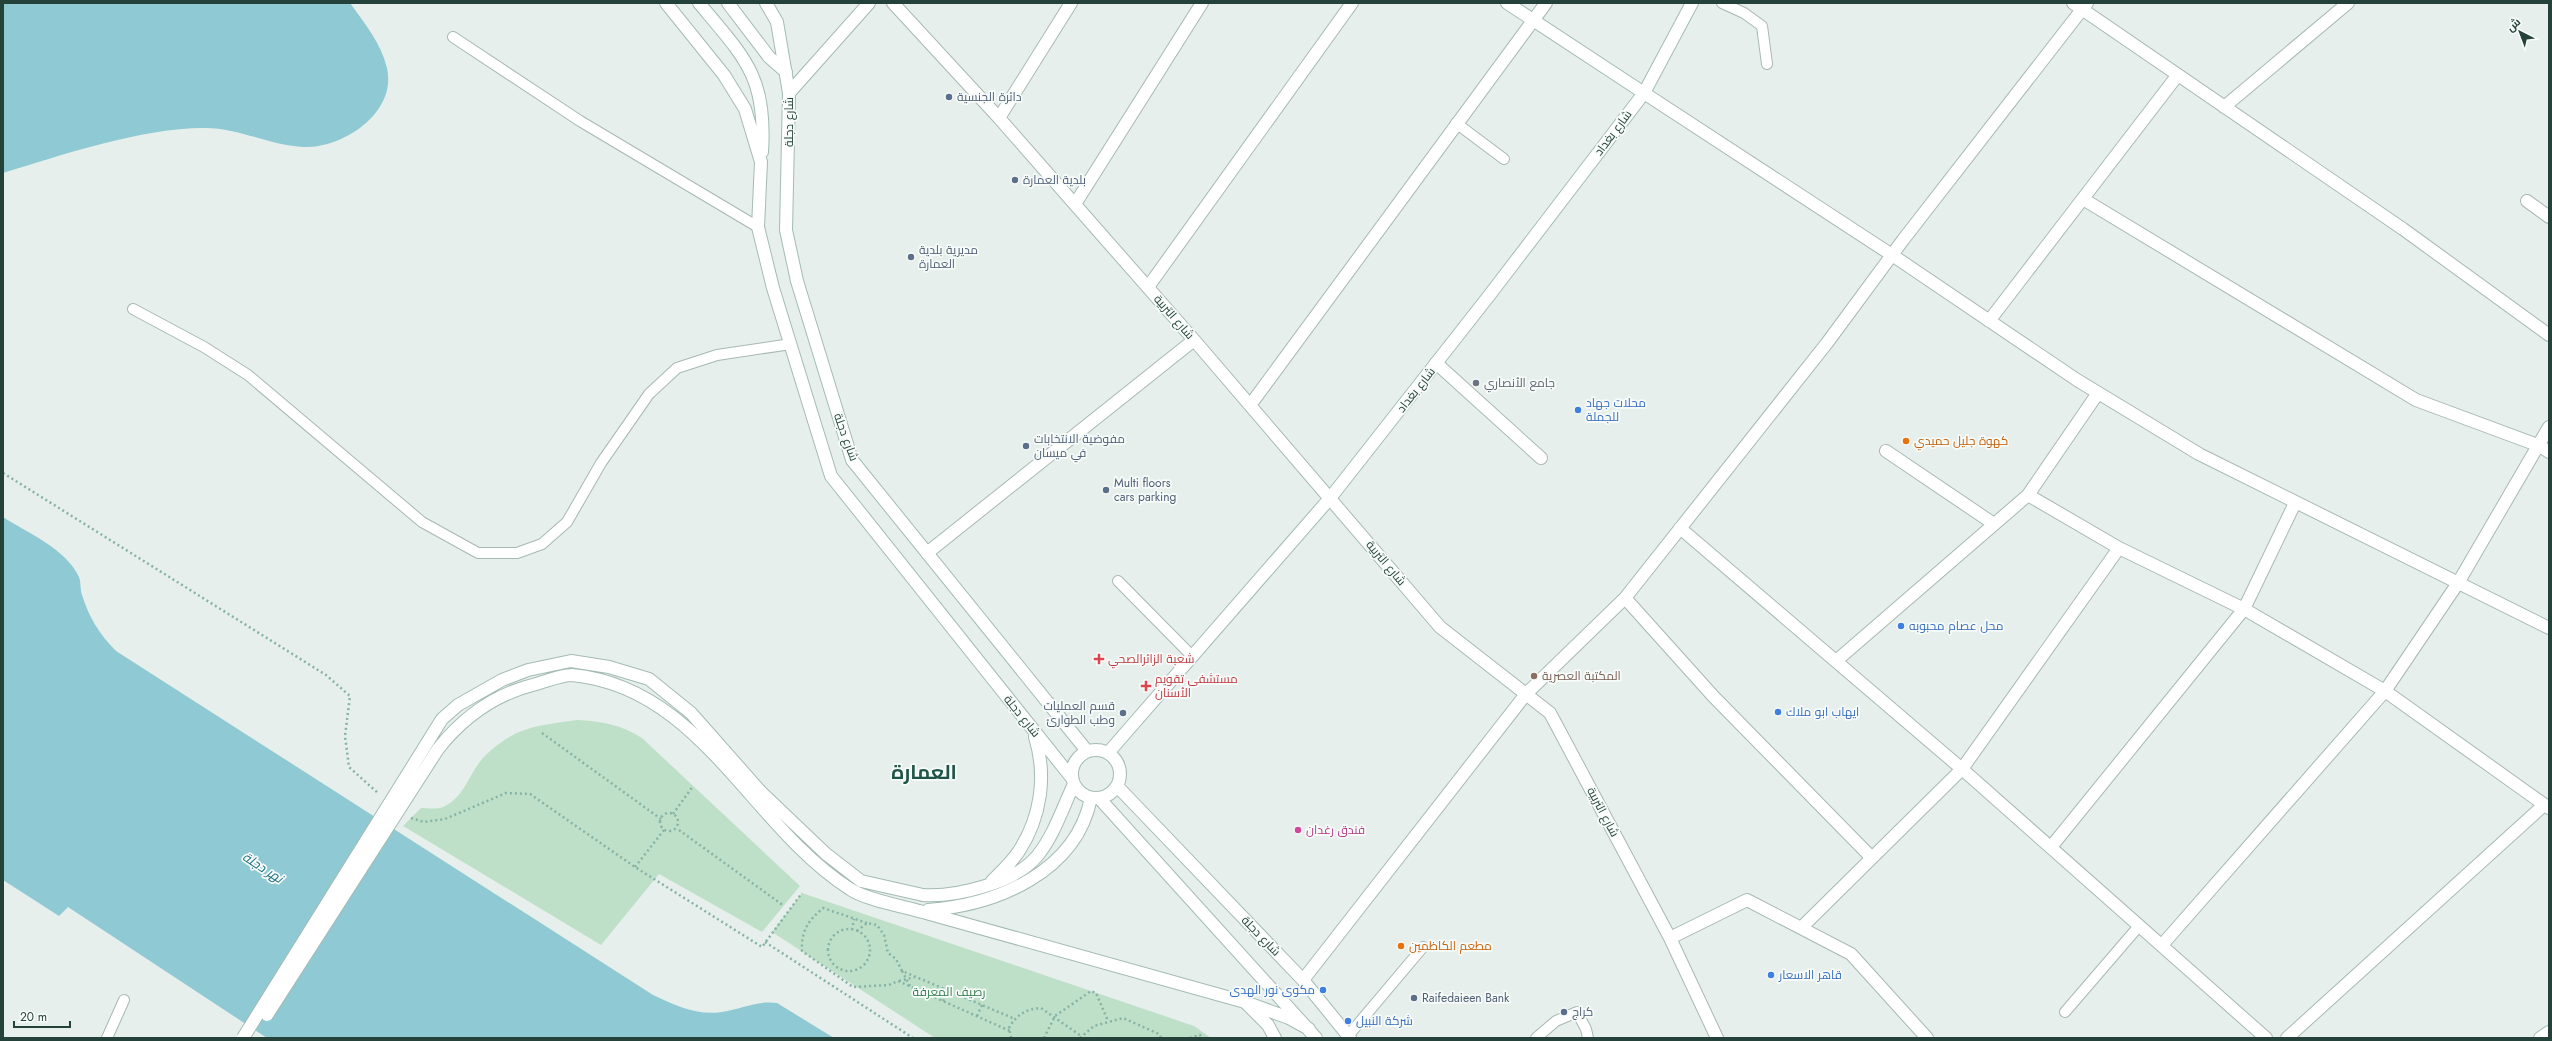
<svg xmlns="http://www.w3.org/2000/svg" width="2552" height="1041" font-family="Jost,Cairo,sans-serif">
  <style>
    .green { fill: #bfe0c8 }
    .water { fill: #8ec9d4 }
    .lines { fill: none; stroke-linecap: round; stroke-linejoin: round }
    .lane-casing { stroke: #a8b8b2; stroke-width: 12 }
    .street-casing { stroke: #a8b8b2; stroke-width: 14 }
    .secondary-casing { stroke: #a4bbb3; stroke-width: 14 }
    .path { stroke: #86b3a5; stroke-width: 2.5; stroke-dasharray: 2 3; stroke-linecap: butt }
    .lane { stroke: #fff; stroke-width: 10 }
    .street { stroke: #fff; stroke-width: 12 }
    .secondary { stroke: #fff; stroke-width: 12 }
    .secondary-bridge-casing { stroke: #a4bbb3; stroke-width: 14; stroke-linecap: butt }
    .secondary-bridge { stroke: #fff; stroke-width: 12 }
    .service-dot { fill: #5c6f8a; stroke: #f7fbf9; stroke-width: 1.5 }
    .worship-dot { fill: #6b7280; stroke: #f7fbf9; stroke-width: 1.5 }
    .shop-dot { fill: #3f7fe0; stroke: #f7fbf9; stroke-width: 1.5 }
    .food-dot { fill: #e8710a; stroke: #f7fbf9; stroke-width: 1.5 }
    .health-dot { fill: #e0444e; stroke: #f7fbf9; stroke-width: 1.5 }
    .education-dot { fill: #8d6e63; stroke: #f7fbf9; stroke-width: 1.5 }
    .hotel-dot { fill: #d1479c; stroke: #f7fbf9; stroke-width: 1.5 }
    .labels { text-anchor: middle; stroke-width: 3.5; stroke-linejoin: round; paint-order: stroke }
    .service-label { font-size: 12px; fill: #4e5e75; stroke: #f7fbf9; text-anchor: start }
    .street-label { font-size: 12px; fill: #24423a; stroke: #f7fbf9 }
    .worship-label { font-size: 12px; fill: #5b616d; stroke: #f7fbf9; text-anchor: start }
    .shop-label { font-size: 12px; fill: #366cbe; stroke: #f7fbf9; text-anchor: start }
    .food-label { font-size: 12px; fill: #c56008; stroke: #f7fbf9; text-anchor: start }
    .health-label { font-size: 12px; fill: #be3a42; stroke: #f7fbf9; text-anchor: start }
    .education-label { font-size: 12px; fill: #785e54; stroke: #f7fbf9; text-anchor: start }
    .hotel-label { font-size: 12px; fill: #b23c85; stroke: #f7fbf9; text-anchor: start }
    .park-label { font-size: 12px; fill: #2d7a4b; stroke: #f7fbf9 }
    .water-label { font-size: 13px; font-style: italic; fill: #1c6f80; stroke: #f7fbf9 }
    .town-label { font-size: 20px; font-weight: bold; fill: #1f5548; stroke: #f7fbf9 }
  </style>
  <rect width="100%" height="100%" fill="#e6efeb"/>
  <path class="green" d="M 577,720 C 602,721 621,725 642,738 L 800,886 L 762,932 L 659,874 L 601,945 L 403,826 L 421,808 C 428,808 439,810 445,806 C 463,797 468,778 479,763 C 484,756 492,749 499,744 C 521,726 549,724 577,720 Z
    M 802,893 L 1194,1026 L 1211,1038 L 935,1038 L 772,932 Z"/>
  <path class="water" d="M 3,3 L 350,3 C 365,24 381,43 387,68 C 397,113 343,148 304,147 C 271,146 237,127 203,128 C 143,128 61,155 3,173 Z
    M 3,517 C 29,534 65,548 79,577 C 81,582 80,589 82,595 C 89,617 99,634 116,651 L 653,995 C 675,1005 697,1016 722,1012 C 741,1009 758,1000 777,1003 L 834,1038 L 267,1038 L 68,907 L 59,916 L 3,880 Z"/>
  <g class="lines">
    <g class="lane-casing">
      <path id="lane" d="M 1722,3 L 1744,13 L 1762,26 L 1767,64
        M 453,37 L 580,121 L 758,227
        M 1456,123 L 1504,159
        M 133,309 L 204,347 L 248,375 L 422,522 L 478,553 L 517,553 L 542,544 L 567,522 L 601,463 L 649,394 L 677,368 L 717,355 L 791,344
        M 1118,581 L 1192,656
        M 2065,1012 L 2139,926
        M 1348,1036 L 1423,947
        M 107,1038 L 124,1000
        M 1536,1038 L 1556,1021 L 1577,1012 L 1586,1029 L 1588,1038"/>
    </g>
    <g class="street-casing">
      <path id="street" d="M 893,3 L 999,118 L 1194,340 L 1440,627 L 1550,713 L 1670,938 L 1717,1038
        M 2073,3 L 2403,229 L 2549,335
        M 789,93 L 869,3
        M 1644,93 L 1892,255 L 2077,380 L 2199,454 L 2549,628
        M 2224,107 L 2348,3
        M 999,118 L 1071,3
        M 2083,199 L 2416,400 L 2540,446 L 2549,452
        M 2527,201 L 2549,217
        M 1075,204 L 1202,3
        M 1148,287 L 1352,3
        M 1989,321 L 2177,76
        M 1436,363 L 1541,458
        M 1251,404 L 1546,3
        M 1886,451 L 1994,524
        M 2028,495 L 2119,548 L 2244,609 L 2385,691 L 2549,808
        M 1680,528 L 1962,769 L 2266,1038
        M 927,553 L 1194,340
        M 1625,598 L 1713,696 L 1872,858
        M 1836,661 L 2028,495 L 2098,393
        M 2051,847 L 2244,609 L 2295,503
        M 1801,928 L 1962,769 L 2119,548
        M 1670,938 L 1747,900 L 1851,954 L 1927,1038
        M 2162,945 L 2385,691 L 2458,583 L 2549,427
        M 1303,980 L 1526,694 L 1625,598 L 1827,343 L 1903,240 L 2087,3
        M 1245,1002 L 1268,1025 L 1275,1038
        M 2287,1038 L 2544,805
        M 2540,1038 L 2549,1032"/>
    </g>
    <g class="secondary-casing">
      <path id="secondary" d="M 666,3 L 724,75 L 745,109 L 761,162 L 758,227 L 773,288 L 831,476 L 1071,777
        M 699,3 C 745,58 767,77 762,152
        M 728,3 L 769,57 L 786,72
        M 766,3 L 777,22 L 789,93 L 786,230 L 797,281 L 852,460 L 1087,751
        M 1507,3 L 1644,93
        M1072 774a24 24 0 1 1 48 0a24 24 0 1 1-48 0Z
        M 1108,753 L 1331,497 L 1488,297 L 1644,93 L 1692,3
        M 1117,786 L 1303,980 L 1350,1038
        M 1099,798 L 1316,1038
        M 992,881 C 1001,872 1012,862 1019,851 C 1041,817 1047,776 1035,737
        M 923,895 C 956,897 1016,883 1038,855 C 1054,835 1063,807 1074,784
        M 928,910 C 997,905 1076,872 1091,798
        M 919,911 L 1245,1002 L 1289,1018 L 1309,1029"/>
    </g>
    <path class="path" d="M 3,473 L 326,675 L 350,696 L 345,736 L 349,767 L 379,794
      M 542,733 L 661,819
      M660 822a9 9 0 1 1 18 0a9 9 0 1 1-18 0Z
      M 673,814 L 693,786
      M 411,818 L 424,822 L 445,819 L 506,793 L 530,794 L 635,867 L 762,947 L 802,893
      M 679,830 L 784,906
      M 635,867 L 664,830
      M 867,923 L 823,908 C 808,921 801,931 802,951 L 853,987 L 889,985 L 898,981 L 1010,1031
      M828 950a21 21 0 1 1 42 0a21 21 0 1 1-42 0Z
      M 852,930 L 854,919
      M 857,931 L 867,923 L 877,925 L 884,935 L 888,953 L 896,959 L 902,971 L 1015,1019
      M 765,942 L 913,1038
      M 902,971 L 910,986
      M 899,981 L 915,977
      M 943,1001 L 948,990
      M 977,1016 L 982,1005
      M 1011,1038 L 1009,1028 C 1016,1015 1026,1009 1041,1008 L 1081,1036
      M 1044,1038 L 1055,1016 L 1091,991 L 1096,993 L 1108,1021
      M 1080,1038 L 1094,1026 L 1123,1018 L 1159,1034 L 1161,1038
      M 1190,1038 L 1200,1035 L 1201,1038"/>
    <use href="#lane" class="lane"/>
    <use href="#street" class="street"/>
    <use href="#secondary" class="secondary"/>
    <g class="secondary-bridge-casing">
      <path id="secondary-bridge" d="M 267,1015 L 438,749 C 464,716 495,694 536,684 C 547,681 561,675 572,675 C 701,687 751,826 850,889 C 864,899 901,906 919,911
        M 243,1038 L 442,719 L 458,705 L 502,680 L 528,670 L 571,661 L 609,667 L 649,679 L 691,713 L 760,791 L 826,854 L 861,881 L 923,895"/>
    </g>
    <use href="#secondary-bridge" class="secondary-bridge"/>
  </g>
  <g class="service-dot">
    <circle cx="949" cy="97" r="4"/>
    <circle cx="1015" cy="180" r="4"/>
    <circle cx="911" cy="257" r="4"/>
    <circle cx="1026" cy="446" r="4"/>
    <circle cx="1106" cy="490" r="4"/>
    <circle cx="1123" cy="713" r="4"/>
    <circle cx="1414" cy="998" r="4"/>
    <circle cx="1564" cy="1012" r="4"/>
  </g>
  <circle class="worship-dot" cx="1476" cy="383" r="4"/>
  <g class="shop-dot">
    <circle cx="1578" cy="410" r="4"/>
    <circle cx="1901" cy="626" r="4"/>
    <circle cx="1778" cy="712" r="4"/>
    <circle cx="1771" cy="975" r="4"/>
    <circle cx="1323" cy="990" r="4"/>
    <circle cx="1348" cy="1021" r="4"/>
  </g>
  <g class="food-dot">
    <circle cx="1906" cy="441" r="4"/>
    <circle cx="1401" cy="946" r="4"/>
  </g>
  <g class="health-dot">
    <path d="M1097 653h4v4h4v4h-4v4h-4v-4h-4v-4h4z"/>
    <path d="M1144 680h4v4h4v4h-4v4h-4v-4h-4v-4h4z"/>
  </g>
  <circle class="education-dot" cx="1534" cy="676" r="4"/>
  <circle class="hotel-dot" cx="1298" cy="830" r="4"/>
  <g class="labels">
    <g class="service-label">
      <text x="957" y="101">دائرة الجنسية</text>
      <text x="1023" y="184">بلدية العمارة</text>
      <text x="919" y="254">مديرية بلدية<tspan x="919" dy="14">العمارة</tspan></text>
      <text x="1034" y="443">مفوضية الانتخابات<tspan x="1034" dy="14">في ميسان</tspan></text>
      <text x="1114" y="487">Multi floors<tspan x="1114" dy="14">cars parking</tspan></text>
      <text x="1115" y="710" text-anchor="end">قسم العمليات<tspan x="1115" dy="14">وطب الطوارئ</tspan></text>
      <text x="1422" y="1002">Raifedaieen Bank</text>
      <text x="1572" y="1016">كراج</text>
    </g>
    <g class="street-label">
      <text transform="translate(789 122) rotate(-90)" y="4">شارع دجلة</text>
      <text transform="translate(1613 133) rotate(-53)" y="4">شارع بغداد</text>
      <text transform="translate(1174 317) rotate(49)" y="4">شارع التربية</text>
      <text transform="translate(1416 390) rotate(-52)" y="4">شارع بغداد</text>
      <text transform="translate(846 437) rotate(70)" y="4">شارع دجلة</text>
      <text transform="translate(1386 563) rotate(50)" y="4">شارع التربية</text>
      <text transform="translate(1022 716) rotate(51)" y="4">شارع دجلة</text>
      <text transform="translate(1603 812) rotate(62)" y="4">شارع التربية</text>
      <text transform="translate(1261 936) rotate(46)" y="4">شارع دجلة</text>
    </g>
    <g class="worship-label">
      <text x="1484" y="387">جامع الأنصاري</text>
    </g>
    <g class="shop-label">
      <text x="1586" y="407">محلات جهاد<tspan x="1586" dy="14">للجملة</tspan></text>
      <text x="1909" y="630">محل عصام محبوبه</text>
      <text x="1786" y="716">ايهاب ابو ملاك</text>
      <text x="1779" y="979">قاهر الاسعار</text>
      <text x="1315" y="994" text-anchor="end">مكوى نور الهدى</text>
      <text x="1356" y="1025">شركة النبيل</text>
    </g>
    <g class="food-label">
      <text x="1914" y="445">كهوة جليل حميدي</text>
      <text x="1409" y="950">مطعم الكاظمين</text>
    </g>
    <g class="health-label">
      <text x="1108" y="663">شعبة الزائرالصحي</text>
      <text x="1155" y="683">مستشفى تقويم<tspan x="1155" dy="14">الأسنان</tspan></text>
    </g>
    <g class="education-label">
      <text x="1542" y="680">المكتبة العصرية</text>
    </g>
    <g class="hotel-label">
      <text x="1306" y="834">فندق رغدان</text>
    </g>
    <g class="park-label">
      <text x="949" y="996">رصيف المعرفة</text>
    </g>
    <g class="water-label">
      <text transform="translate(263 867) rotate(33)" y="5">نهر دجلة</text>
    </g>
    <g class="town-label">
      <text x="924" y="779">العمارة</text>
    </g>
  </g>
  <rect width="2552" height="1041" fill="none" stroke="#24423a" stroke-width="8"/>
  <g transform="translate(2520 32) rotate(318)" stroke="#f7fbf9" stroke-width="3" paint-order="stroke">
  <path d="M0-3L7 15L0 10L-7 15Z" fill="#24423a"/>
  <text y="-6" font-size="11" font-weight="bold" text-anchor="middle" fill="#24423a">ش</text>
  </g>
  <path d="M14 1021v6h56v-6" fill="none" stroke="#24423a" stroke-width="2"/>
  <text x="20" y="1021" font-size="12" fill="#24423a" stroke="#f7fbf9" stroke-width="3" paint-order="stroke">20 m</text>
</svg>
